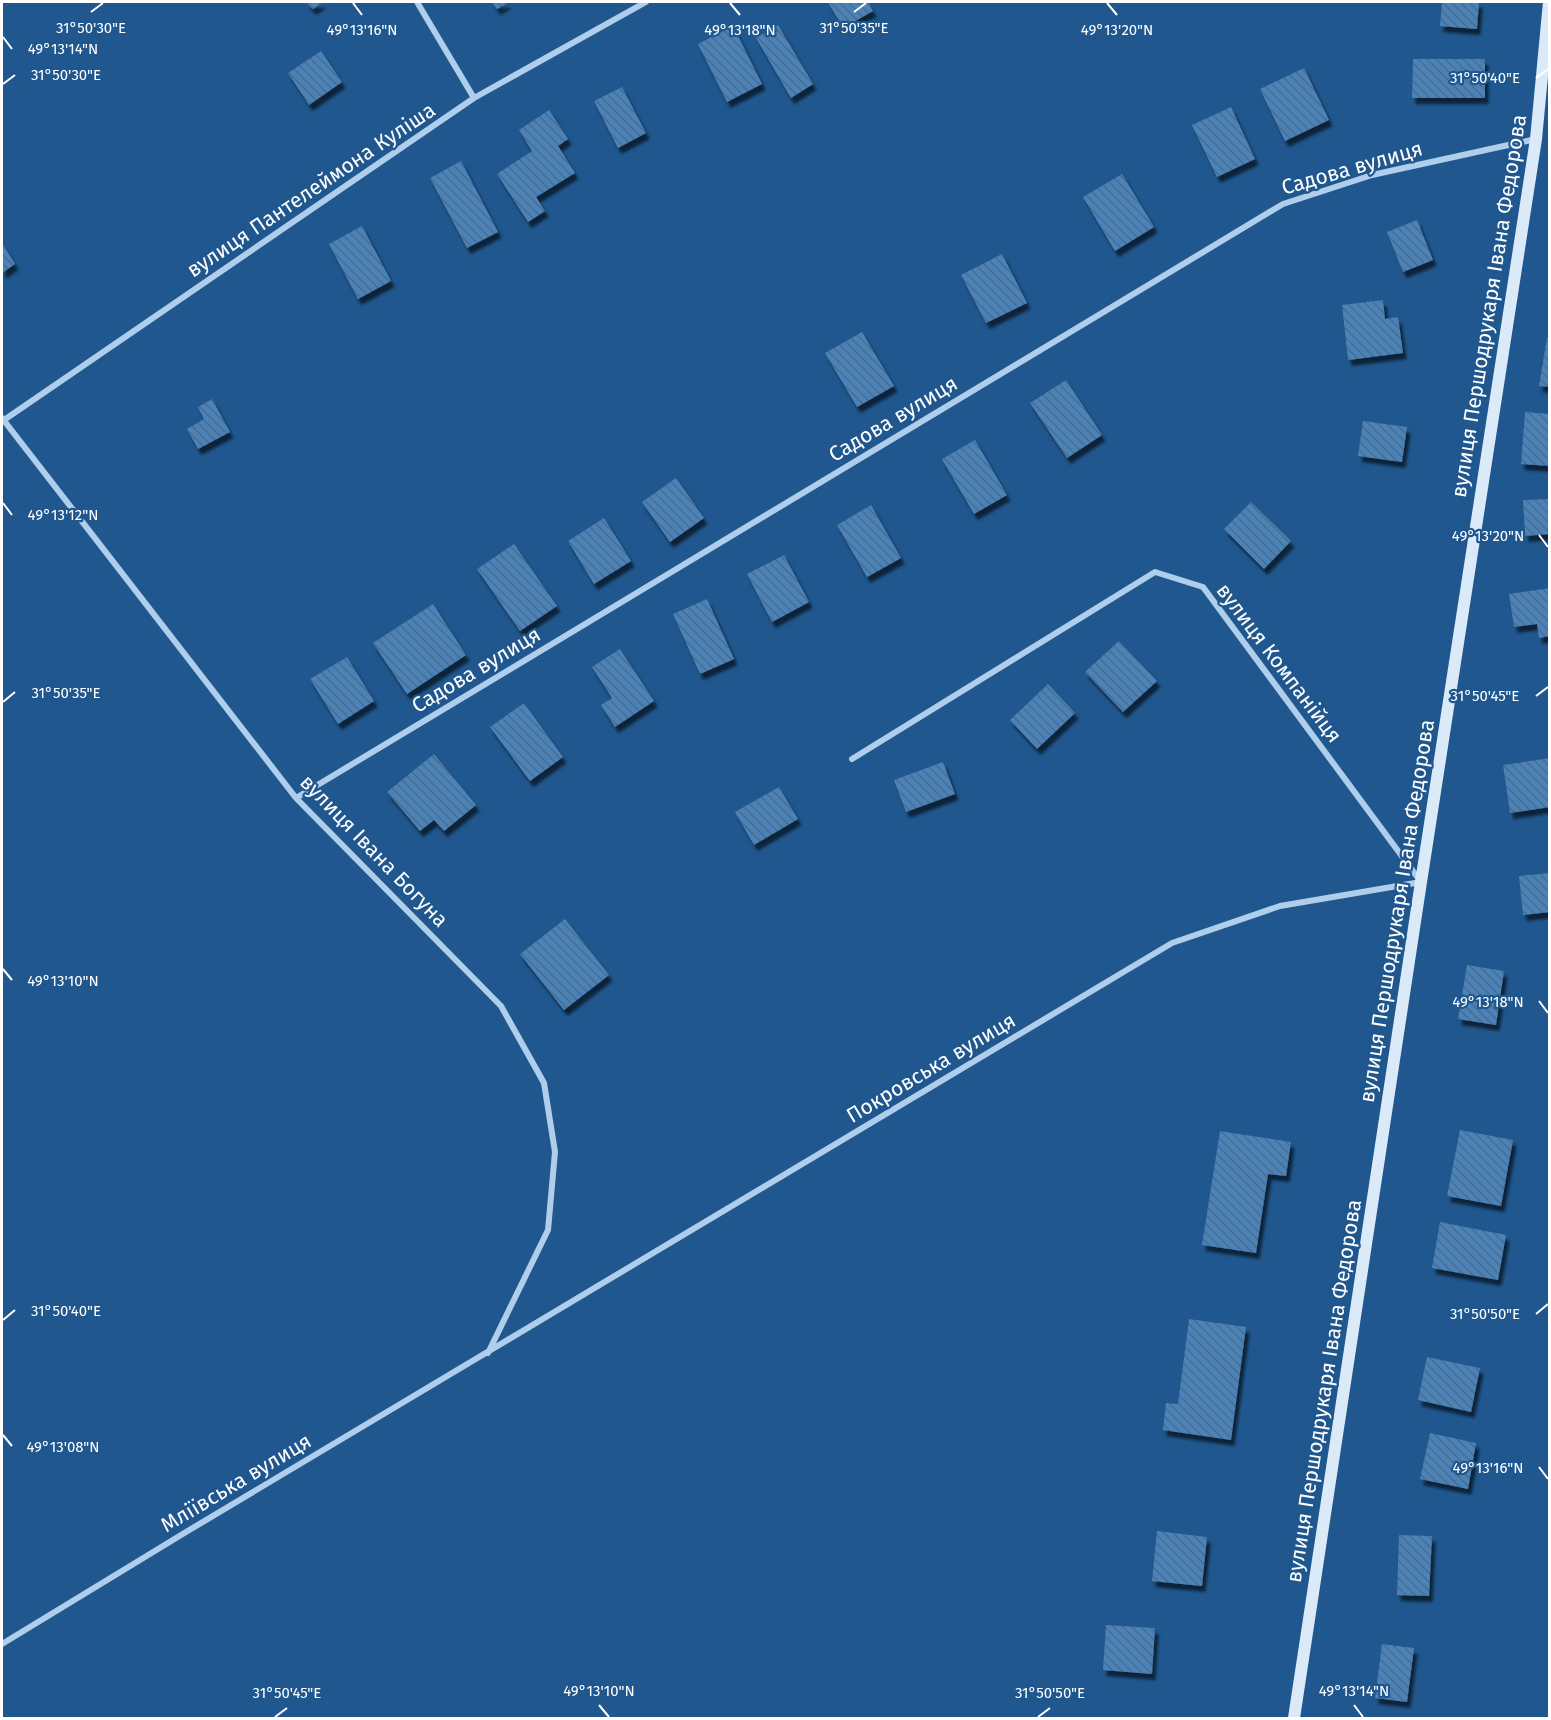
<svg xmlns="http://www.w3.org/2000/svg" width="1551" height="1720" font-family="'Fira Sans',sans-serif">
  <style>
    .building { fill: url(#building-back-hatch); filter: url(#shadow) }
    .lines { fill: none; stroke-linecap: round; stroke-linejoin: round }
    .street { stroke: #aeceec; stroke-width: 6 }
    .secondary { stroke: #daeaf9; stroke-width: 12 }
    .ticks { fill: none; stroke: #fff; stroke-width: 2 }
    .labels { text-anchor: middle; stroke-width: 4.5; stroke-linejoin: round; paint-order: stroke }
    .street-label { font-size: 21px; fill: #fff; stroke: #1f578e }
    .ticks-label { font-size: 15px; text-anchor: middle; fill: #fff; stroke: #1f578e; stroke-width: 4.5; stroke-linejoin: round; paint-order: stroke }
  </style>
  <defs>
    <pattern id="building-back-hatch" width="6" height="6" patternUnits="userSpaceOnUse" patternTransform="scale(1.5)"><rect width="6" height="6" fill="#4c82b7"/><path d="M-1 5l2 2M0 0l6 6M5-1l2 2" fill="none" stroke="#4c6c8c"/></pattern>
    <filter id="shadow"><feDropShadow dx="3.5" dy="6" stdDeviation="1.5" flood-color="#0009"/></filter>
  </defs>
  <rect width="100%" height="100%" fill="#1f578e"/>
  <path class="building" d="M 306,2 L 323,2 L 313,9 Z
    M 492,2 L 509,2 L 497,9 Z
    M 828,2 L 868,2 L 873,11 L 843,28 Z
    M 1442,2 L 1479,2 L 1477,29 L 1440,26 Z
    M 778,25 L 813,84 L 791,98 L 756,38 Z
    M 733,26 L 762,84 L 727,102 L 698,44 Z
    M 321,51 L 342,82 L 309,105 L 288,73 Z
    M 1413,59 L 1485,59 L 1485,98 L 1412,98 Z
    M 1304,68 L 1329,120 L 1285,141 L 1260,89 Z
    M 622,87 L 646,133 L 618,148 L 594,101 Z
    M 1231,107 L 1255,159 L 1217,177 L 1192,125 Z
    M 549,110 L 568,139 L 558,146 L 575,173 L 536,197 L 545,211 L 528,222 L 497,174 L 532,151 L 519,130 Z
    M 461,161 L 498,232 L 467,248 L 430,178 Z
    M 1122,174 L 1154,227 L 1115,251 L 1083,197 Z
    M 1417,220 L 1433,260 L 1403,272 L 1387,232 Z
    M 362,226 L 391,281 L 358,299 L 329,244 Z
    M 2,243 L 15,264 L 2,273 Z
    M 1002,254 L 1027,303 L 986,323 L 961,275 Z
    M 1383,300 L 1385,319 L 1398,317 L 1403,353 L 1348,360 L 1342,305 Z
    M 862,332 L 894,386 L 857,407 L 825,353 Z
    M 1547,338 L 1550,338 L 1550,387 L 1539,386 Z
    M 1066,380 L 1102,435 L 1067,458 L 1030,403 Z
    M 212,399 L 230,432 L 198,449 L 187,429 L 204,419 L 198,407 Z
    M 1525,412 L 1550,414 L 1550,466 L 1521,464 Z
    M 1363,421 L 1407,427 L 1402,462 L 1358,456 Z
    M 975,440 L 1007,495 L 974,514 L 942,459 Z
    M 676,478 L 704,518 L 670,542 L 642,502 Z
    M 1550,499 L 1550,534 L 1525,536 L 1523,500 Z
    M 1251,502 L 1291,541 L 1264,569 L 1224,529 Z
    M 871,505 L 901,558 L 867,577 L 837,525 Z
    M 604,518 L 631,561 L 594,584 L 568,541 Z
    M 514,544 L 557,606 L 520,631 L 477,569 Z
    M 784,555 L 809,602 L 772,622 L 747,574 Z
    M 1550,588 L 1550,636 L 1539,638 L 1537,624 L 1514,627 L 1509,594 Z
    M 707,599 L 734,659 L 700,674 L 673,614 Z
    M 433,604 L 466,655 L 407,694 L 373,643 Z
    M 1119,641 L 1157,681 L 1123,712 L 1085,672 Z
    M 620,649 L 654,701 L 615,727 L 601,705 L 612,698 L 592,667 Z
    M 347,657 L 374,701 L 338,724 L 310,679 Z
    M 1048,684 L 1075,713 L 1037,749 L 1010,720 Z
    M 524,703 L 563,757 L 530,781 L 490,727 Z
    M 434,754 L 476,805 L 444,831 L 434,820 L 420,831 L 387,792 Z
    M 1550,758 L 1550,807 L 1510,813 L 1503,765 Z
    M 943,762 L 955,794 L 906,812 L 894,780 Z
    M 779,787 L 798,819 L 754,845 L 735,812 Z
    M 1550,873 L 1550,912 L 1523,915 L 1519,876 Z
    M 565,919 L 609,975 L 564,1010 L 520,954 Z
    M 1467,965 L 1504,971 L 1496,1025 L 1458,1019 Z
    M 1460,1130 L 1513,1140 L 1501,1206 L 1447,1196 Z
    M 1220,1131 L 1291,1142 L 1286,1176 L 1268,1174 L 1256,1253 L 1202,1245 Z
    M 1440,1222 L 1506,1235 L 1498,1280 L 1432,1268 Z
    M 1189,1319 L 1246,1327 L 1231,1440 L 1163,1430 L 1166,1403 L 1178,1404 Z
    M 1427,1357 L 1480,1368 L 1471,1412 L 1418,1400 Z
    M 1430,1433 L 1476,1443 L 1468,1489 L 1420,1479 Z
    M 1157,1531 L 1207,1537 L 1202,1586 L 1152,1581 Z
    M 1399,1535 L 1432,1536 L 1429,1596 L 1397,1595 Z
    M 1106,1625 L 1155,1628 L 1152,1674 L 1103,1670 Z
    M 1382,1644 L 1414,1648 L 1407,1702 L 1375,1698 Z"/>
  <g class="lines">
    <path class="street" d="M 417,2 L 474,98
      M 2,418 L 296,798 L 501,1006 L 544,1083 L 555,1152 L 548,1230 L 488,1353
      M 4,420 L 474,98 L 646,2
      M 296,798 L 1283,204 L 1372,175 L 1536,139
      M 2,1644 L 186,1532 L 1172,943 L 1280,906 L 1421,882 L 1203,587 L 1155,572 L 852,759"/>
    <path class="secondary" d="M 1294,1718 L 1421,882 L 1536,139 L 1549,2"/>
  </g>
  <path class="ticks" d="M 353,3 L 362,15M 730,3 L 740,15M 1107,3 L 1117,15M 91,12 L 103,3M 854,12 L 866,3M 3,37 L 12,49M 1536,78 L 1548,69M 3,84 L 15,75M 3,503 L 12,515M 1539,535 L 1548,547M 1536,696 L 1548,687M 3,702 L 15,692M 3,969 L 12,980M 1539,1001 L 1548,1013M 1536,1314 L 1548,1304M 3,1320 L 15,1310M 3,1435 L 12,1446M 1539,1467 L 1548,1479M 599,1705 L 609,1717M 1354,1705 L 1363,1717M 275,1717 L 287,1708M 1038,1717 L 1050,1708"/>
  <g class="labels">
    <g class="street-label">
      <text transform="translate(1352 168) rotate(-16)" y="7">Садова вулиця</text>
      <text transform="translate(311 190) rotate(-34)" y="7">вулиця Пантелеймона Куліша</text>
      <text transform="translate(1489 306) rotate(-81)" y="7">вулиця Першодрукаря Івана Федорова</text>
      <text transform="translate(893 419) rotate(-31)" y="7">Садова вулиця</text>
      <text transform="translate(1279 663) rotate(53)" y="7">вулиця Компанійця</text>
      <text transform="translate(476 670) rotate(-31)" y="7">Садова вулиця</text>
      <text transform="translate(374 851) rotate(46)" y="7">вулиця Івана Богуна</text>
      <text transform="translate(1397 911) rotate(-81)" y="7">вулиця Першодрукаря Івана Федорова</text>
      <text transform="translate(931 1068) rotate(-31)" y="7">Покровська вулиця</text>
      <text transform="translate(1324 1391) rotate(-81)" y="7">вулиця Першодрукаря Івана Федорова</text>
      <text transform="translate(236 1483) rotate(-31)" y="7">Мліївська вулиця</text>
    </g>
  </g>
  <g class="ticks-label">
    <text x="91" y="33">31°50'30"E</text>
    <text x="854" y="33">31°50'35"E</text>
    <text x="362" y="35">49°13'16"N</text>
    <text x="740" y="35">49°13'18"N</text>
    <text x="1117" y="35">49°13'20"N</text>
    <text x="63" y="54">49°13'14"N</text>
    <text x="66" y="80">31°50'30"E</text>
    <text x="1485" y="83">31°50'40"E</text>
    <text x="63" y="520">49°13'12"N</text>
    <text x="1488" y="541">49°13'20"N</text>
    <text x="66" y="698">31°50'35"E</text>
    <text x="1485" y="701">31°50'45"E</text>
    <text x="63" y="986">49°13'10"N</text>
    <text x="1488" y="1007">49°13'18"N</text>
    <text x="66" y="1316">31°50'40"E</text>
    <text x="1485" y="1319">31°50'50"E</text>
    <text x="63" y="1452">49°13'08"N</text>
    <text x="1488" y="1473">49°13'16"N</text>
    <text x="599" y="1696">49°13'10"N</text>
    <text x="1354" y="1696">49°13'14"N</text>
    <text x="287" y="1698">31°50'45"E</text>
    <text x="1050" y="1698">31°50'50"E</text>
  </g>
  <rect width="1551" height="1720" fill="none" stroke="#ffffff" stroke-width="6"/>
</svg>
